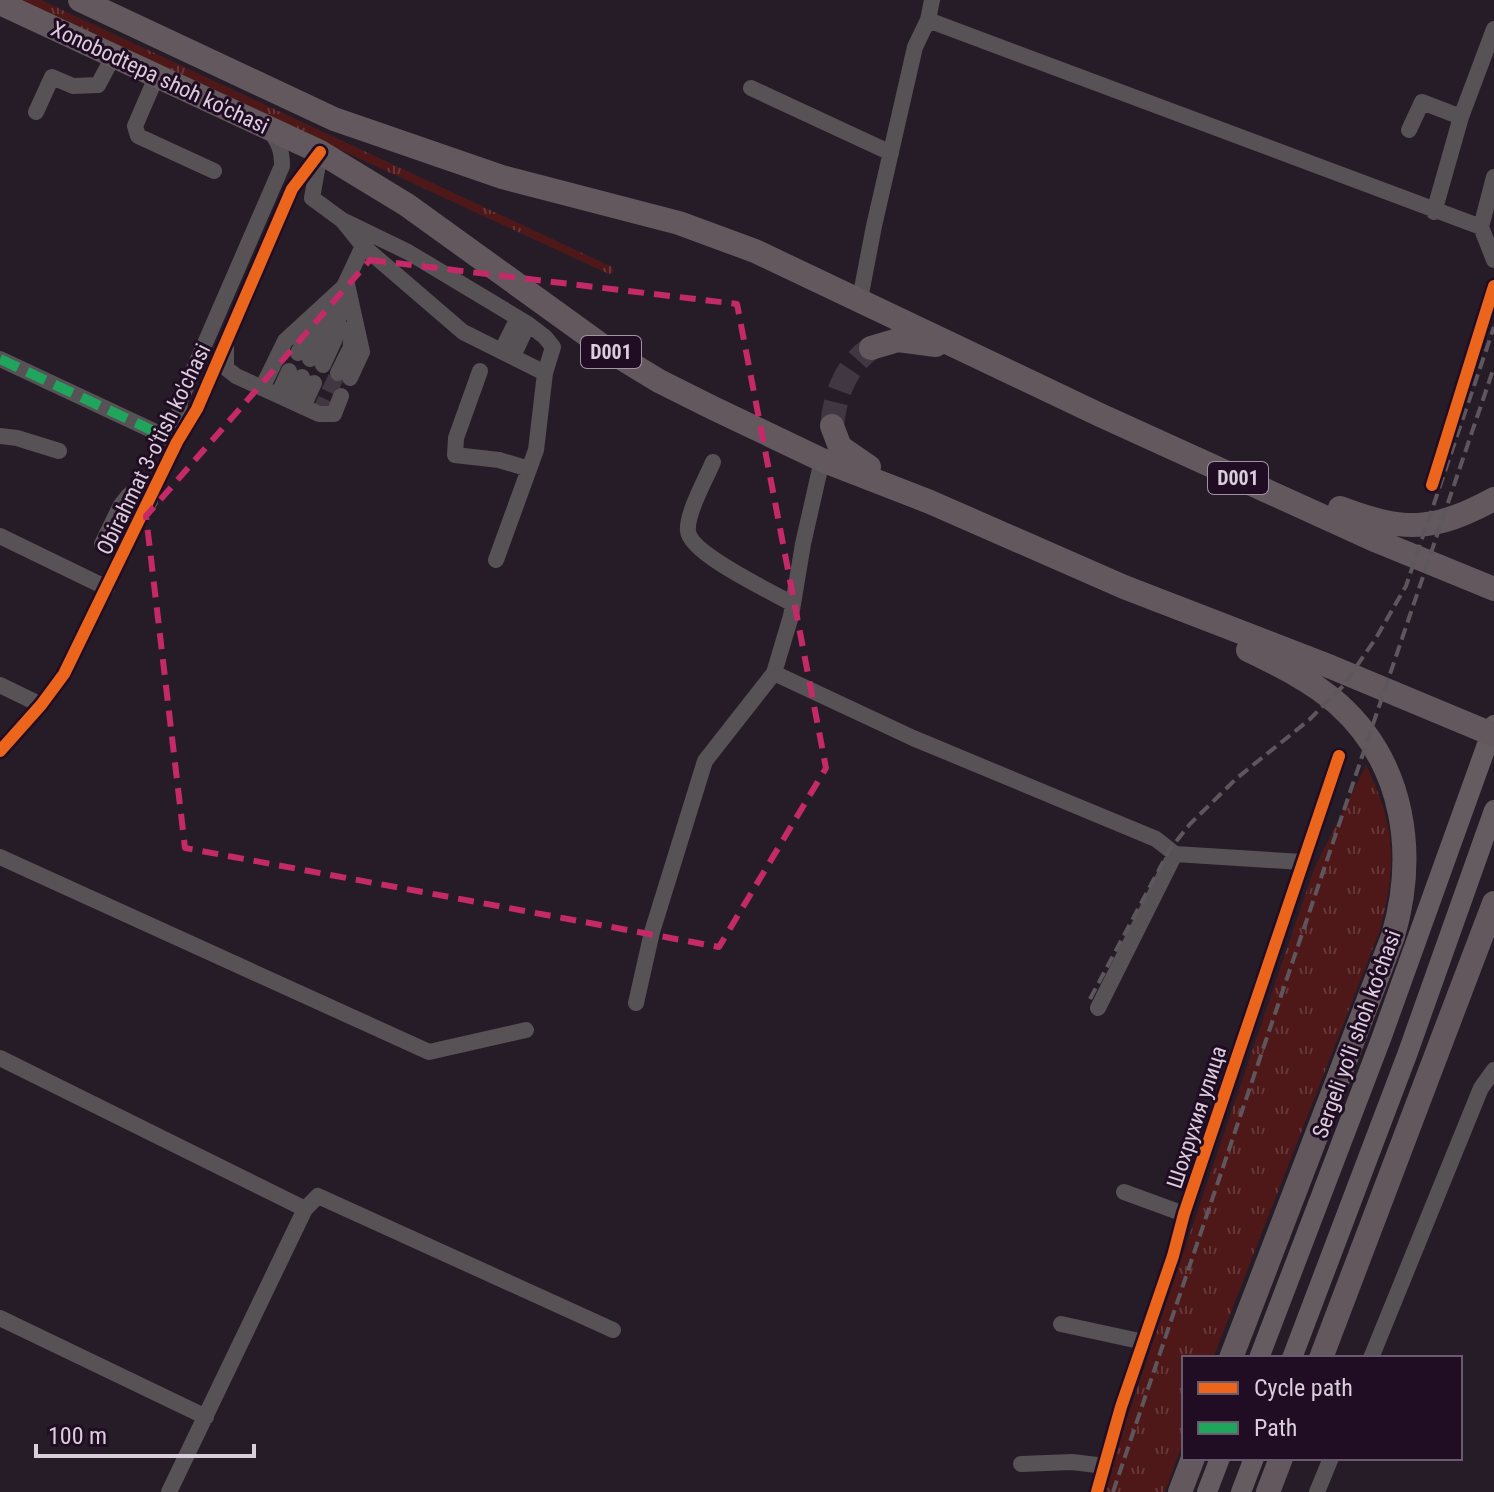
<svg xmlns="http://www.w3.org/2000/svg" width="1494" height="1492" font-family="'Roboto Condensed',sans-serif">
  <style>
    .grass { fill: url(#grass-tufts) }
    .lines { fill: none; stroke-linecap: round; stroke-linejoin: round }
    .minor-tunnel { stroke: #413743; stroke-width: 16; stroke-dasharray: 16 8; stroke-linecap: butt }
    .highway-tunnel { stroke: #413743; stroke-width: 24; stroke-dasharray: 24 12; stroke-linecap: butt }
    .minor { stroke: #575255; stroke-width: 16 }
    .major { stroke: #645c60; stroke-width: 20 }
    .highway { stroke: #62585e; stroke-width: 24 }
    .rail { stroke: #5d575d; stroke-width: 4; stroke-dasharray: 12 6; stroke-linecap: butt }
    .quiet { stroke: #20a55d; stroke-width: 10; stroke-dasharray: 20 10; stroke-linecap: butt }
    .cycleway-casing { stroke: #200d23; stroke-width: 17 }
    .cycleway { stroke: #eb651d; stroke-width: 12 }
    .marked { fill: none; stroke: #c42a68; stroke-width: 6; stroke-dasharray: 16 10; stroke-linejoin: round }
    .labels { text-anchor: middle; stroke-width: 6; stroke-linejoin: round; paint-order: stroke }
    .shield { fill: #200d23; stroke: #a293a4; stroke-width: 2 }
    .shield-label { font-size: 20px; font-weight: bold; fill: #dacddc }
    .street-label { font-size: 22px; fill: #dacddc; stroke: #200d23 }
  </style>
  <defs>
    <pattern id="grass-tufts" width="24" height="20" patternUnits="userSpaceOnUse" patternTransform="scale(2)"><rect width="24" height="20" fill="#4e1819"/><path d="M3 7l-1-3M5 7V3M7 7l1-3M15 17l-1-3M17 17v-4M19 17l1-3" fill="none" stroke="#67383a"/></pattern>
  </defs>
  <rect width="100%" height="100%" fill="#261c28"/>
  <path class="grass" d="M 17,0 L 41,0 L 612,267 L 614,272 L 609,274 Z
    M 1366,765 C 1396,827 1397,864 1380,930 L 1213,1358 L 1184,1358 L 1184,1439 L 1165,1492 L 1102,1492 L 1314,869 Z"/>
  <g class="lines">
    <path class="minor-tunnel" d="M 319,414 L 338,373"/>
    <path class="highway-tunnel" d="M 832,426 C 835,395 845,367 871,348"/>
    <path class="minor" d="M 928,20 L 1481,227
      M 157,75 L 135,126 L 138,136 L 214,171
      M 751,88 L 891,153
      M 36,112 L 52,77 L 73,86 L 98,85 L 114,55
      M 1409,130 L 1422,102 L 1461,117
      M 320,153 L 312,198 L 342,220 L 408,252 L 528,324 L 545,337 L 553,347 L 545,373 L 463,332 L 363,246 L 342,220
      M 1494,177 L 1481,227 L 1494,260
      M 1434,212 L 1461,117 L 1494,29
      M 347,284 L 362,352 L 350,378
      M 860,299 L 874,226 L 915,47 L 928,20 L 932,0
      M 226,348 L 226,368 L 236,376 L 319,414 L 334,414 L 341,396
      M 502,350 L 518,318
      M 298,353 L 315,322
      M 513,356 L 528,324
      M 0,359 L 177,442
      M 310,359 L 363,246
      M 323,365 L 334,341 L 340,312
      M 480,371 L 456,438 L 455,455 L 499,460 L 529,469
      M 338,373 L 351,347 L 350,329
      M 262,388 L 285,341 L 347,284
      M 278,395 L 289,371
      M 291,401 L 302,377
      M 303,407 L 314,383
      M 0,436 L 17,438 L 59,451
      M 178,437 L 180,401 L 282,166 C 282,151 279,141 268,129
      M 713,462 C 706,479 686,514 688,531 C 690,554 772,592 793,604
      M 1432,485 L 1494,286
      M 0,536 L 107,588
      M 102,544 L 121,505 L 129,495 L 150,502
      M 496,560 L 536,450 L 545,373
      M 774,673 L 913,738 L 1156,839 L 1175,854 L 1302,862
      M 0,685 L 41,705
      M 0,751 L 41,705 L 64,674 L 177,442 L 197,409 L 292,189 L 320,152
      M 0,857 L 429,1052 L 526,1030
      M 636,1003 L 652,932 L 705,761 L 774,673 L 791,616 L 803,544 L 822,460
      M 1098,1008 L 1175,854
      M 0,1058 L 305,1209
      M 1124,1192 L 1184,1214
      M 0,1318 L 206,1417
      M 1061,1324 L 1144,1342
      M 1371,1358 L 1481,1088 L 1494,1070
      M 1021,1464 L 1072,1462 L 1105,1466
      M 169,1492 L 305,1209 L 318,1196 L 613,1330
      M 1097,1492 L 1121,1407 L 1173,1256 L 1184,1214 L 1339,756
      M 1317,1492 L 1331,1458"/>
    <path class="major" d="M 1259,1358 L 1381,1039 L 1494,725
      M 1292,1358 L 1407,1055 L 1494,810
      M 1207,1492 L 1220,1458
      M 1241,1492 L 1254,1458"/>
    <path class="highway" d="M 80,0 L 334,119 L 502,177 L 679,223 L 755,251 L 1100,415 L 1377,541 L 1494,589
      M 0,3 L 320,152 L 407,205 L 608,350 L 659,381 L 713,408 L 822,460 L 930,502 L 1124,587 L 1331,667 L 1494,735
      M 871,348 L 898,340 L 936,345
      M 832,426 L 840,447 L 869,467
      M 1340,508 C 1404,532 1433,532 1494,499
      M 1231,1358 L 1393,936 C 1417,854 1405,764 1338,704 C 1312,681 1279,665 1248,650
      M 1321,1358 L 1494,903
      M 1180,1492 L 1193,1458
      M 1268,1492 L 1281,1458"/>
    <path class="rail" d="M 1090,999 L 1170,849 L 1190,824 L 1237,778 L 1309,720 L 1343,686 L 1376,638 L 1406,586 L 1494,327
      M 1113,1492 L 1494,367"/>
    <path class="quiet" d="M 0,359 L 177,442"/>
    <g class="cycleway-casing">
      <path id="cycleway" d="M 1432,485 L 1494,286
        M 0,751 L 41,705 L 64,674 L 177,442 L 197,409 L 292,189 L 320,152
        M 1097,1492 L 1121,1407 L 1173,1256 L 1184,1214 L 1339,756"/>
    </g>
    <use href="#cycleway" class="cycleway"/>
  </g>
  <path class="marked" d="M 370,260 L 737,304 L 826,768 L 719,947 L 185,848 L 146,516 Z"/>
  <g class="labels">
    <g class="shield">
      <rect x="581" y="336" width="60" height="32" rx="6"/>
      <rect x="1208" y="462" width="60" height="32" rx="6"/>
    </g>
    <g class="shield-label">
      <text x="611" y="359">D001</text>
      <text x="1238" y="485">D001</text>
    </g>
    <g class="street-label">
      <text transform="translate(160 77) rotate(25)" y="8">Xonobodtepa shoh ko'chasi</text>
      <text transform="translate(153 449) rotate(-64)" y="8">Obirahmat 3-o'tish ko'chasi</text>
      <text transform="translate(1356 1034) rotate(-70)" y="8">Sergeli yo‘li shoh ko‘chasi</text>
      <text transform="translate(1196 1117) rotate(-72)" y="8">Шохрухия улица</text>
    </g>
  </g>
  <rect x="1182" y="1356" width="280" height="104" fill="#200d23" stroke="#6a5a6d" stroke-width="2"/>
  <rect x="1198" y="1382" width="40" height="12" fill="#eb651d" stroke="#6a5a6d" stroke-width="2"/>
  <text x="1254" y="1396" font-size="24" fill="#dacddc">Cycle path</text>
  <rect x="1198" y="1422" width="40" height="12" fill="#20a55d" stroke="#6a5a6d" stroke-width="2"/>
  <text x="1254" y="1436" font-size="24" fill="#dacddc">Path</text>
  <path d="M36 1444v12h218v-12" fill="none" stroke="#dacddc" stroke-width="4"/>
  <text x="48" y="1444" font-size="24" fill="#dacddc" stroke="#200d23" stroke-width="6" paint-order="stroke">100 m</text>
</svg>
